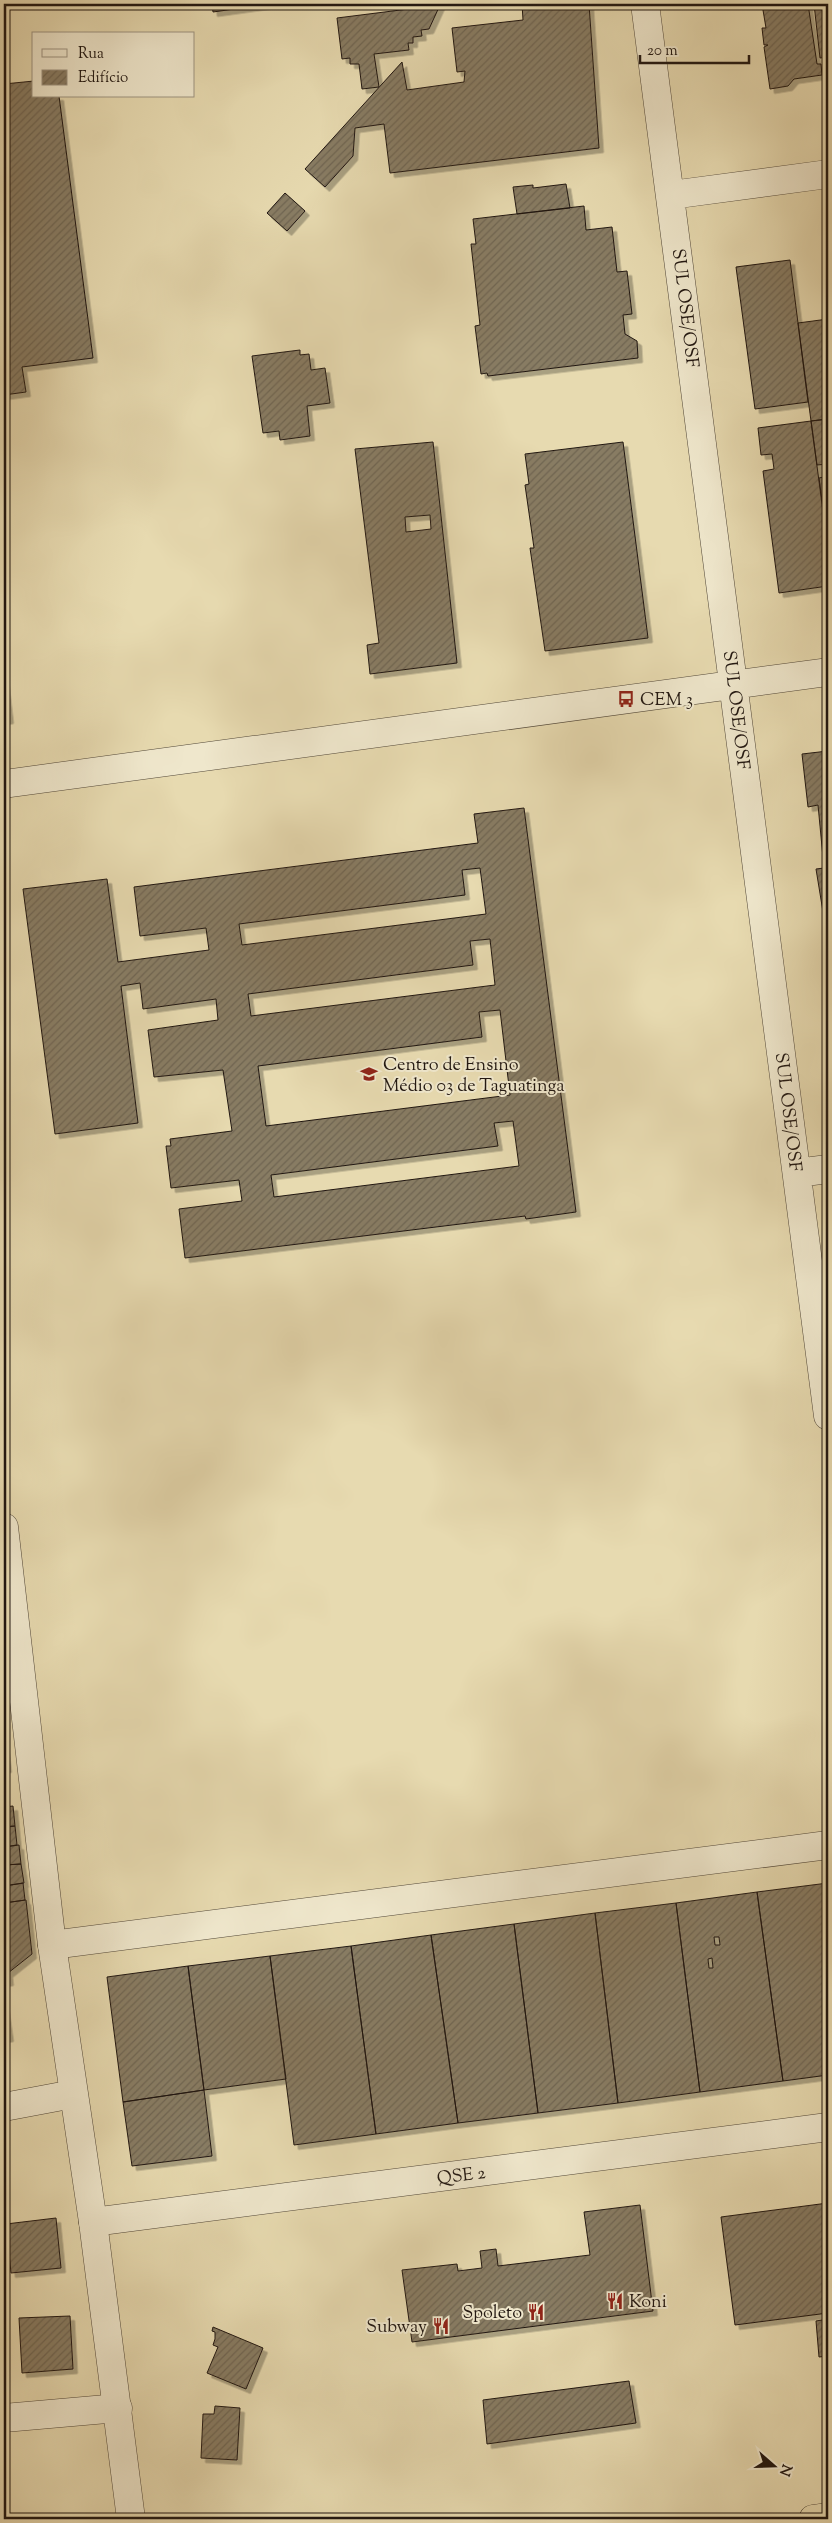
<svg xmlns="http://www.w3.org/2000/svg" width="832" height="2523" font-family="'Sorts Mill Goudy',serif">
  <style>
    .building { fill: url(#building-hatch); stroke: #211711; fill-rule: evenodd; filter: url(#shadow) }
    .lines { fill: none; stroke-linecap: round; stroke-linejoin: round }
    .minor-casing { stroke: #524839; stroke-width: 29 }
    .tertiary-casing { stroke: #524839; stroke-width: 29 }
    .trunk-casing { stroke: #211711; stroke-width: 29 }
    .minor { stroke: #efe7cc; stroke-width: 28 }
    .tertiary { stroke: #efe7cc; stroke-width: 28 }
    .trunk { stroke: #e7dab0; stroke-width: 28 }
    .labels { text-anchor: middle; stroke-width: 4; stroke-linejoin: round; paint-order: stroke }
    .street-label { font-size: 18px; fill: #211711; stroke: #efe7cc }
    .poi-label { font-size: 18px; fill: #211711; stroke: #efe7cc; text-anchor: start }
  </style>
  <defs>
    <pattern id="building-hatch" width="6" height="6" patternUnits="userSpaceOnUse" patternTransform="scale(1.25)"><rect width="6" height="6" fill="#887c64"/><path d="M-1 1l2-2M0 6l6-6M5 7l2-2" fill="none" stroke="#6f6551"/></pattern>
    <filter id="shadow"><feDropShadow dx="4.5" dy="4.5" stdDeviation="0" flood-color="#0004"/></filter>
  </defs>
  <rect width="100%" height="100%" fill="#e7dab0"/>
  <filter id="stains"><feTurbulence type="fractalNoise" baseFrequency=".004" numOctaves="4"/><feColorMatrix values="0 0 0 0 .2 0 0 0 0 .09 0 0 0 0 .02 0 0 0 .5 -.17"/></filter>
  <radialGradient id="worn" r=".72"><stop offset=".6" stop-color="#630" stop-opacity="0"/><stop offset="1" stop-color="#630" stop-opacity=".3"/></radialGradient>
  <path class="building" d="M 212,4 L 270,4 L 213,12 Z
    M 522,4 L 589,4 L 599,148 L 390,173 L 384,124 L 355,128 L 353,156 L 325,187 L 305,169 L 402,62 L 407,90 L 464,82 L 465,71 L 457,72 L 452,28 L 523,20 Z
    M 762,4 L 808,4 L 817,64 L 821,64 L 822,75 L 794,79 L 788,86 L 770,89 L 764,47 L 768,45 L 764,45 L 762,28 L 766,28 Z
    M 814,4 L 828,4 L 828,57 L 820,58 Z
    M 440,5 L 429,29 L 421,30 L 422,36 L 413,37 L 413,43 L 408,43 L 409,50 L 374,54 L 379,87 L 362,89 L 359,64 L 350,64 L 350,58 L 342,59 L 337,18 Z
    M 34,81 L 34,96 L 59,96 L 93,358 L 22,367 L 26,392 L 4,395 L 4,84 Z
    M 566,184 L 570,208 L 517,214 L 513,187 L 533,185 L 533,188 Z
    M 285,193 L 305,211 L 287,231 L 267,213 Z
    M 584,206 L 586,230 L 612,227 L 617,272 L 627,271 L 632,314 L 623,315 L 625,334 L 637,341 L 638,358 L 488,376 L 487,373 L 481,374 L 475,326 L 480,325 L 471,244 L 476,244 L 473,219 Z
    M 790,260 L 808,402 L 755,409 L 736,267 Z
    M 828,319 L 828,419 L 811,421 L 798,323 Z
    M 300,350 L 300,355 L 309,354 L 311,370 L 325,368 L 330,403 L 307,406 L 310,436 L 280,440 L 279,431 L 263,433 L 252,356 Z
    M 828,419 L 828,464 L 817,465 L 811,421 Z
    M 811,421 L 828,549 L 828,586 L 779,593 L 763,471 L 774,469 L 772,454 L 761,455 L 758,428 Z
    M 433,442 L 457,663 L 370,674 L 367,645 L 379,643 L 355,449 ZM 430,515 L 431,529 L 406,532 L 405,517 Z
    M 623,442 L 648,638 L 545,651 L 530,548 L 534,548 L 525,485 L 529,484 L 525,454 Z
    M 828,476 L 828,507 L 823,508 L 819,478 Z
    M 828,512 L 828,549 L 823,513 Z
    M 4,677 L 9,719 L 4,720 Z
    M 828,751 L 828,918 L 824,918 L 816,869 L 824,868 L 818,805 L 808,807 L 802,754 Z
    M 524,808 L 576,1212 L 526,1219 L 525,1216 L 185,1258 L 179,1209 L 242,1201 L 239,1180 L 171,1188 L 166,1146 L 171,1146 L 170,1139 L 232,1131 L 223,1070 L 154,1077 L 148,1030 L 218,1020 L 216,999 L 143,1009 L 140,983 L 121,986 L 138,1123 L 55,1134 L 23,889 L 107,879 L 118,962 L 209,950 L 206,928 L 140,936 L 134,887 L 478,843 L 474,814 ZM 480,868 L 486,914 L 242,945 L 239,924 L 465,895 L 462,870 ZM 490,939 L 495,985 L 251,1016 L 248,994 L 473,965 L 470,941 ZM 500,1010 L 510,1095 L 266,1126 L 258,1066 L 482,1037 L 479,1012 ZM 513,1121 L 519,1166 L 274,1197 L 271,1175 L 498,1146 L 494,1123 Z
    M 824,918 L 828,918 L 828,956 L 827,945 Z
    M 4,1743 L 7,1768 L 4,1768 Z
    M 13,1806 L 15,1826 L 4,1827 L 4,1807 Z
    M 15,1826 L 17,1845 L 4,1847 L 4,1827 Z
    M 19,1845 L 21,1864 L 4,1865 L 4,1847 Z
    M 21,1864 L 24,1883 L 4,1886 L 4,1865 Z
    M 23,1883 L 25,1900 L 4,1903 L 4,1886 Z
    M 828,1883 L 828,2075 L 783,2081 L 757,1892 Z
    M 757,1892 L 783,2081 L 700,2092 L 676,1903 ZM 714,1937 L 719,1937 L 720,1945 L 715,1945 ZM 712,1958 L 713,1968 L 709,1968 L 708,1959 Z
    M 26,1900 L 32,1954 L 8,1973 L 9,1981 L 4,1982 L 4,1903 Z
    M 676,1903 L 700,2092 L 618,2103 L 595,1913 Z
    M 595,1913 L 618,2103 L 538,2113 L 514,1924 Z
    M 514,1924 L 538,2113 L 458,2123 L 431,1935 Z
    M 431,1935 L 458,2123 L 376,2134 L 351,1946 Z
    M 351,1946 L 376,2134 L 294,2145 L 270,1956 Z
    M 270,1956 L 286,2079 L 204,2090 L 188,1966 Z
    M 188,1966 L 204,2090 L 123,2102 L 107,1977 Z
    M 4,2003 L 9,2037 L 4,2038 Z
    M 204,2090 L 212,2156 L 132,2166 L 123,2102 Z
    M 828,2203 L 828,2313 L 735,2325 L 721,2217 Z
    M 640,2205 L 653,2311 L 412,2342 L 402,2270 L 457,2264 L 458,2271 L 482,2268 L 480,2251 L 496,2249 L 498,2266 L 590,2255 L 584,2212 Z
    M 56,2218 L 61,2268 L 11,2273 L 6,2224 Z
    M 70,2316 L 73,2369 L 22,2373 L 19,2318 Z
    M 828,2319 L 828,2356 L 819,2357 L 816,2321 Z
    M 213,2327 L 263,2348 L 246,2389 L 207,2373 L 218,2347 L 213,2345 L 215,2339 L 215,2332 L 212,2331 Z
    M 629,2381 L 636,2423 L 487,2444 L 483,2400 Z
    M 215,2406 L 240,2408 L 237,2460 L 201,2458 L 203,2414 L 214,2414 Z"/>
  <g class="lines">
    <g class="minor-casing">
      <path id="minor" d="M 645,4 L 828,1416
        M 671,195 L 828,174
        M 4,784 L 828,672
        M 797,1173 L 828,1169
        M 52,1945 L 828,1845
        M 4,2107 L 73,2094
        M 93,2222 L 828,2127
        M 4,2418 L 118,2408"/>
    </g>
    <g class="tertiary-casing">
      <path id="tertiary" d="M 4,1527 L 52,1945 L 93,2222 L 131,2519"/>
    </g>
    <g class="trunk-casing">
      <path id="trunk" d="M 813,2519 L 828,2517"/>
    </g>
    <use href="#minor" class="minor"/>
    <use href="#tertiary" class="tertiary"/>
    <use href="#trunk" class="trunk"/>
  </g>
  <defs>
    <g id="bus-bare" transform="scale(1.35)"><path d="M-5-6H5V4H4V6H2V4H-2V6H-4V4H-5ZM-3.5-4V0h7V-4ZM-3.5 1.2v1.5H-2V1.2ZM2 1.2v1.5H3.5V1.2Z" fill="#8f2418" stroke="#efe7cc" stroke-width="2.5" paint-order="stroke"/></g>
    <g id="school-bare" transform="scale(1.35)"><path d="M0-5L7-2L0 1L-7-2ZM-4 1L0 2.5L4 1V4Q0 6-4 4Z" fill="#8f2418" stroke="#efe7cc" stroke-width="2.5" paint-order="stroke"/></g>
    <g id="restaurant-bare" transform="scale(1.35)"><path d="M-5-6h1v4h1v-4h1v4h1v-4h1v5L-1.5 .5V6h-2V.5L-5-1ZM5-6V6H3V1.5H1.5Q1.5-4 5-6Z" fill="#8f2418" stroke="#efe7cc" stroke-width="2.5" paint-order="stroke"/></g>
  </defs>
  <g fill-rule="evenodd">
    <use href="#bus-bare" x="626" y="699"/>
    <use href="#school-bare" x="369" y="1074"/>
    <use href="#restaurant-bare" x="615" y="2301"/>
    <use href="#restaurant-bare" x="536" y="2312"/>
    <use href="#restaurant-bare" x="441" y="2326"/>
  </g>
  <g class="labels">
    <g class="street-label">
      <text transform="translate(686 308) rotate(83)" y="6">SUL OSE/OSF</text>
      <text transform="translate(737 710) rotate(83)" y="6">SUL OSE/OSF</text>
      <text transform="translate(789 1112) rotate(83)" y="6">SUL OSE/OSF</text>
      <text transform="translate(461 2175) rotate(-7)" y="6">QSE 2</text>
    </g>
    <g class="poi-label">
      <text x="640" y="705">CEM 3</text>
      <text x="383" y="1070">Centro de Ensino<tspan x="383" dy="21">Médio 03 de Taguatinga</tspan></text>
      <text x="629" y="2307">Koni</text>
      <text x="522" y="2318" text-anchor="end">Spoleto</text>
      <text x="427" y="2332" text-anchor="end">Subway</text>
    </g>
  </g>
  <rect width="832" height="2523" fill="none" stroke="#e7dab0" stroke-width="20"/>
  <rect x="5" y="5" width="822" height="2513" fill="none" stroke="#211711" stroke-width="2.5"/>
  <rect x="10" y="10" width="812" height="2503" fill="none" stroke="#211711"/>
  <rect x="32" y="32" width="162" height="65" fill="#efe7cc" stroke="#9d9481"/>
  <rect x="42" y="49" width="25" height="8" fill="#efe7cc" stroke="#9d9481"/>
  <text x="78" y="58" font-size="15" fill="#211711">Rua</text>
  <rect x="42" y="70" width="25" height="15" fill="url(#building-hatch)" stroke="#9d9481"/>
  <text x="78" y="82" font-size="15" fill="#211711">Edifício</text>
  <g transform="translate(774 2466) rotate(110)" stroke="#efe7cc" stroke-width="4" paint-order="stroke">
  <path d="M0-4L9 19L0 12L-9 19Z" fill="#211711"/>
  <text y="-8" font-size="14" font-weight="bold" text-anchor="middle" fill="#211711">N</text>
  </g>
  <path d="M640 55v8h109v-8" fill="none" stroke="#211711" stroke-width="2.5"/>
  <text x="647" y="55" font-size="15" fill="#211711" stroke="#efe7cc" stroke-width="4" paint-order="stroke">20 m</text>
  <rect width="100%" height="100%" filter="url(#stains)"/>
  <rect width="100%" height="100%" fill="url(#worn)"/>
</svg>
